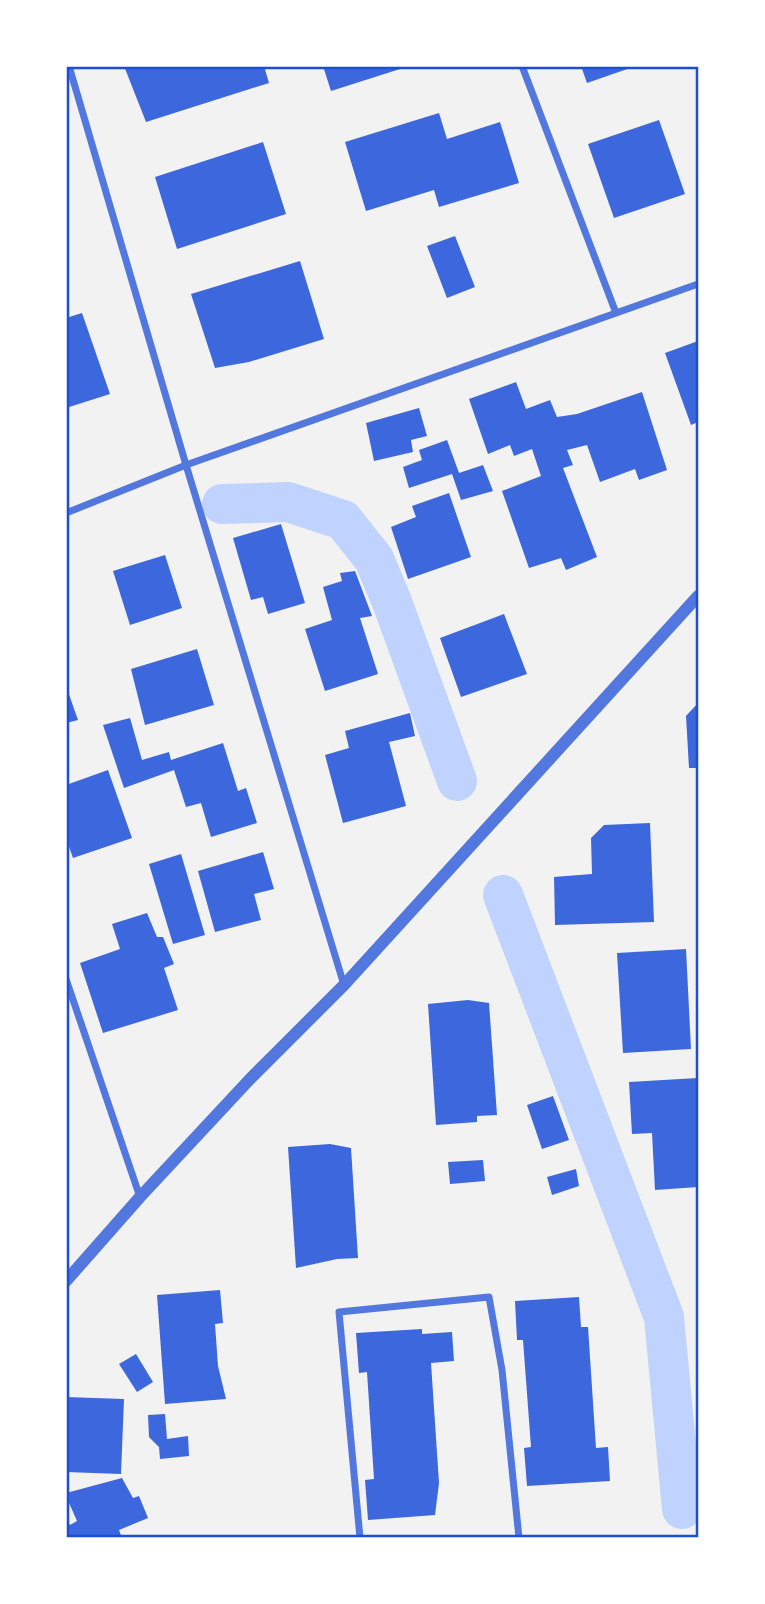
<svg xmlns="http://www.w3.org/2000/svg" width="765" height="1604" font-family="'Nunito Sans',sans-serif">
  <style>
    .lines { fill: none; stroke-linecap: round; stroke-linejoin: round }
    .canal { stroke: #bfd3fe; stroke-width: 40 }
    .building { fill: #3d67dc }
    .minor { stroke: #5277de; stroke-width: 7 }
    .tertiary { stroke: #5277de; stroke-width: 12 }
    .neatline { fill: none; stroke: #1d4ed8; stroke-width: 2.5 }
  </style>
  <rect width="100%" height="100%" fill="#f2f2f2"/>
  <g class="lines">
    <path class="canal" d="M 222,504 L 288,502 L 343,520 L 374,559 L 392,602 L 457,781
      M 503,895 L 664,1317 L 682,1509"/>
  </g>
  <path class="building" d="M 124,66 L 264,66 L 269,83 L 146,122 Z
    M 323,66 L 399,66 L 400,69 L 331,91 Z
    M 581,66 L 633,66 L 633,67 L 587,83 Z
    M 439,113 L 447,139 L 500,122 L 519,183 L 439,207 L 434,190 L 366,211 L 345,142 Z
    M 659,120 L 685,194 L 614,218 L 588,144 Z
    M 263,142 L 286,214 L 177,249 L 155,177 Z
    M 455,236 L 475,287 L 447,298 L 427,246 Z
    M 300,261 L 324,339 L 249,362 L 215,368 L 191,294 Z
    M 82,313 L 110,394 L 66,408 L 66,318 Z
    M 698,341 L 698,422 L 691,425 L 665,353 Z
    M 516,382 L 526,409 L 550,400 L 557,417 L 577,414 L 642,392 L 667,470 L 639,480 L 635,469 L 600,482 L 587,445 L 567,450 L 573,465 L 563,468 L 597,557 L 566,570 L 561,558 L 529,568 L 502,491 L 541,476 L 532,449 L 514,456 L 510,445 L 488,454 L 469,399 Z
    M 419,408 L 427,436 L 411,440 L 413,452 L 374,461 L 366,423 Z
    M 447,440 L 459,473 L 483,465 L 493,491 L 461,500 L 452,474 L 409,488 L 403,467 L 422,460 L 419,450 Z
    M 449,493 L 471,557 L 408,579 L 391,527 L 416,517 L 412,506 Z
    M 281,524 L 305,603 L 268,614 L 263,597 L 251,600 L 233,538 Z
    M 165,555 L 182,608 L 130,625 L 113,571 Z
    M 355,571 L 372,616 L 360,618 L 378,674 L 325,691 L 305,629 L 332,620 L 323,587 L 342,581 L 340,573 Z
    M 504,614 L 527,674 L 461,697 L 440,638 Z
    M 197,649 L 214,705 L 145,725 L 131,669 Z
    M 66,686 L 78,720 L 66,723 Z
    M 698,703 L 698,768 L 689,768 L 686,716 Z
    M 410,713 L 415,736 L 389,742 L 406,806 L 343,823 L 325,755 L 349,748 L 345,731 Z
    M 130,718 L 142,760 L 169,752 L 171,760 L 223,743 L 238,791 L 246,788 L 257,823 L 211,837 L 201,803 L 186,807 L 174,770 L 124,788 L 103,725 Z
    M 108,770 L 132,838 L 73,858 L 66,838 L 66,785 Z
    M 650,823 L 654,922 L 555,925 L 554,877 L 592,874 L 591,838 L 604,825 Z
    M 263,852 L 274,889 L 254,894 L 261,920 L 215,932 L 198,871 Z
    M 181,854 L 205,935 L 173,944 L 149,864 Z
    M 147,913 L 157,937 L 163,937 L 174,964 L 164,968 L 178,1010 L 103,1033 L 80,963 L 120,949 L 112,924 Z
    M 686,949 L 691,1049 L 623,1053 L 617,953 Z
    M 468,1000 L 489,1003 L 497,1115 L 477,1116 L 477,1122 L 436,1125 L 428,1004 Z
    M 698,1078 L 698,1187 L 655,1190 L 652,1133 L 632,1134 L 629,1082 Z
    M 553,1096 L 569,1140 L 542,1149 L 527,1105 Z
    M 330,1144 L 351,1148 L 358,1258 L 337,1259 L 296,1268 L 288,1147 Z
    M 483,1160 L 485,1181 L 450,1184 L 448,1162 Z
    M 576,1169 L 579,1186 L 552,1195 L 547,1177 Z
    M 220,1290 L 223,1323 L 215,1324 L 218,1366 L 226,1399 L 165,1404 L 157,1295 Z
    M 579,1297 L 581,1327 L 588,1327 L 596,1448 L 608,1447 L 610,1481 L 527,1486 L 524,1448 L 531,1447 L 523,1340 L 517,1340 L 515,1301 Z
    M 422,1329 L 422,1334 L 452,1332 L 454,1361 L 431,1363 L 439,1483 L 435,1515 L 368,1520 L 365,1480 L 374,1479 L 367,1372 L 359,1373 L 356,1333 Z
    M 136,1354 L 153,1382 L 137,1392 L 119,1364 Z
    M 66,1397 L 124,1399 L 121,1474 L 66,1472 Z
    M 165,1414 L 167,1439 L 188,1436 L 189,1456 L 160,1459 L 159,1447 L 149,1437 L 148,1415 Z
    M 122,1478 L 133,1498 L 139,1496 L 148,1518 L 119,1530 L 122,1538 L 66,1538 L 66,1520 L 70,1525 L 77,1521 L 66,1496 L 66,1493 Z"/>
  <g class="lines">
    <path class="minor" d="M 69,66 L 186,465 L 344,985
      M 522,66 L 616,313
      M 66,513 L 186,465 L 698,284
      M 66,979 L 140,1197
      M 360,1538 L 339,1312 L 489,1297 L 502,1370 L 519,1538"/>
    <path class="tertiary" d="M 66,1281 L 140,1197 L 250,1079 L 344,985 L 698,596"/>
  </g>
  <rect width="765" height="1604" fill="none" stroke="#ffffff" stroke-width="136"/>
  <rect x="68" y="68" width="629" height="1468" class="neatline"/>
</svg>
